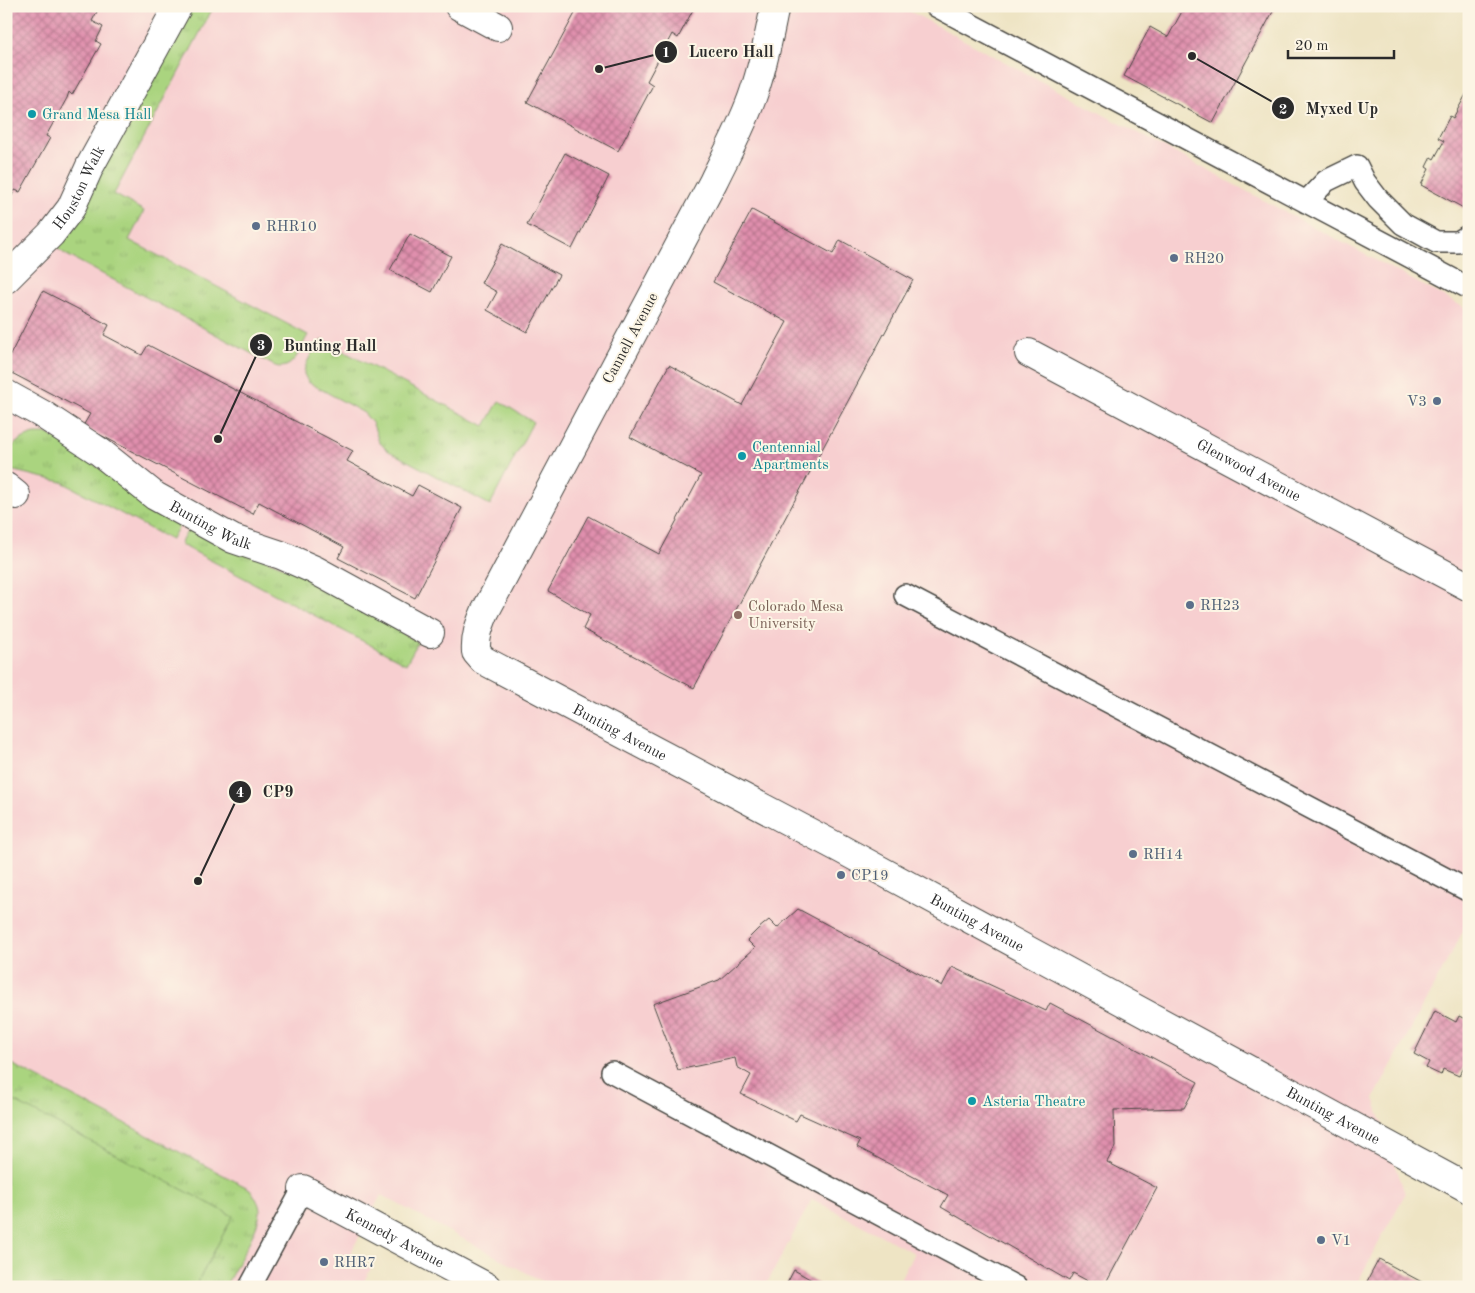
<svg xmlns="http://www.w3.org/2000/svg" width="1475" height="1293" font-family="'Old Standard TT',serif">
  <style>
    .built { fill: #f7cfd0 }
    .grass { fill: url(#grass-tufts); stroke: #6a8055 }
    .pitch { fill: #aad47f; stroke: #6a8055 }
    .building { fill: url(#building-cross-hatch) }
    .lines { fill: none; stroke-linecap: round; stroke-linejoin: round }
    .lane-casing { stroke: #484742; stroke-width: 24 }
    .street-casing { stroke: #484742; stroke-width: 30 }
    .lane { stroke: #fff; stroke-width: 21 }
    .street { stroke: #fff; stroke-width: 28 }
    .culture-dot { fill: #0f9aa8; stroke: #fcf5e5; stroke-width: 2 }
    .service-dot { fill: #5c6f8a; stroke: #fcf5e5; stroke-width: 2 }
    .education-dot { fill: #8d6e63; stroke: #fcf5e5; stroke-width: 2 }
    .labels { text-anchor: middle; stroke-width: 4; stroke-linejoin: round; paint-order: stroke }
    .culture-label { font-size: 15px; fill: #0d838f; stroke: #fcf5e5; text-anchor: start }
    .street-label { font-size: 15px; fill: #2b2b2b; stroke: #fcf5e5 }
    .service-label { font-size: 15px; fill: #4e5e75; stroke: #fcf5e5; text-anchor: start }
    .education-label { font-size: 15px; fill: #785e54; stroke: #fcf5e5; text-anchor: start }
    .leader { fill: none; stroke: #2b2b2b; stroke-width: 2 }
    .callout-dot { fill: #2b2b2b; stroke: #fcf5e5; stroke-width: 2 }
    .mark-label { font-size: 15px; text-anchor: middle; font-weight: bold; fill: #fff }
    .callout-label { font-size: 16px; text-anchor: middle; font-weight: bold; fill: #2b2b2b; stroke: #fcf5e5; stroke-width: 4; stroke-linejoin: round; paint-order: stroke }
  </style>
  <defs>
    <pattern id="grass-tufts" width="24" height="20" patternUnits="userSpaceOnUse" patternTransform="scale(1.25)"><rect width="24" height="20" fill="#aad47f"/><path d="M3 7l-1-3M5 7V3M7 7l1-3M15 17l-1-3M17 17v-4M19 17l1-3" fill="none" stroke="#92b66e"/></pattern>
    <pattern id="building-cross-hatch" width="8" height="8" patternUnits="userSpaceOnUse" patternTransform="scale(1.25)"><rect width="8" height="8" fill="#e08fad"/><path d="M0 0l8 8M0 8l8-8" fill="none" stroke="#b6758d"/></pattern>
  </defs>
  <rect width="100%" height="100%" fill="#fcf5e5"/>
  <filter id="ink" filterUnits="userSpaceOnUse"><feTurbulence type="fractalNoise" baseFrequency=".02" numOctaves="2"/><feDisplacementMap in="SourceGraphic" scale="10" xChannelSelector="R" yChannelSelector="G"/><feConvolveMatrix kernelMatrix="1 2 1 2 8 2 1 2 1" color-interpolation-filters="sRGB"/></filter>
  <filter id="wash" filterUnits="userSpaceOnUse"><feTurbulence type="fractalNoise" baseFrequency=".0096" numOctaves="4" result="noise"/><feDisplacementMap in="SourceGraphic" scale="20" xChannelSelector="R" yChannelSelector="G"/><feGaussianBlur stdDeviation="1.12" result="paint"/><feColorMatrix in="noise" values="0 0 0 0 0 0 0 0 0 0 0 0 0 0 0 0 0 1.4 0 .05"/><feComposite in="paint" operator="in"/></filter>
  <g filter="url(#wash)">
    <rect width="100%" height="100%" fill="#eee4c4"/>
    <path class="built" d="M 6,6 L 900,6 L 1469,310 L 1469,920 L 1374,1098 L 1405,1194 L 1355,1287 L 896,1287 L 914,1253 L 812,1199 L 765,1287 L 553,1287 L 381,1195 L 349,1256 L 371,1268 L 361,1287 L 6,1287 Z"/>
    <path class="grass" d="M 187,6 L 214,6 L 114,194 L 144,211 L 129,240 L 308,335 C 300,348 294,372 275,366 L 65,254 L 56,247 Z
      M 322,340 L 485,426 L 499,401 L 533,422 L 490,505 L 387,450 L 379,442 L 373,424 L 364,413 L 308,382 C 307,379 305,377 304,374 C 303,367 316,344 322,340 Z
      M 35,434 L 49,434 L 181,523 L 171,540 L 62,482 L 10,470 C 0,450 19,438 35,434 Z
      M 189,528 L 301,574 L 418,642 L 406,664 L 180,544 Z
      M 6,1061 L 250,1189 C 254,1195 259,1202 260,1210 C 261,1226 233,1271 225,1287 L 6,1287 Z"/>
    <path class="pitch" d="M 6,1097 L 233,1216 L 195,1287 L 6,1287 Z"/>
    <g id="blocks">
      <path class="building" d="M 6,6 L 100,6 L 92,21 L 103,27 L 96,41 L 101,44 L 72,95 L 69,92 L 67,98 L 46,136 L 50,138 L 20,192 L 15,190 L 6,206 Z
        M 579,6 L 695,6 L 678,38 L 672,34 L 647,81 L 653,85 L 618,151 L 527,102 Z
        M 1185,6 L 1276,6 L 1213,123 L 1124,76 L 1150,27 L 1168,37 Z
        M 1469,89 L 1469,211 L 1421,185 L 1429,169 L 1426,167 L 1431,157 L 1434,159 L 1444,141 L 1438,138 L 1450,116 L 1453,118 Z
        M 565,153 L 609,176 L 572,249 L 527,225 Z
        M 752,210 L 833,254 L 840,240 L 913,280 L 694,688 L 583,629 L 590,615 L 548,591 L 588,516 L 659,554 L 701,475 L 630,437 L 669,365 L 742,405 L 787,322 L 713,282 Z
        M 410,234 L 451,256 L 432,292 L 390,270 Z
        M 502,244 L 559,275 L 527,332 L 487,310 L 497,292 L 481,283 Z
        M 43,291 L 109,325 L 104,335 L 142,355 L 148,345 L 353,451 L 347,461 L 412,496 L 418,485 L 462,508 L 415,598 L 338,558 L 344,547 L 259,502 L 253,514 L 83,426 L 90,414 L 6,370 L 6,363 Z
        M 798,909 L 942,986 L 952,967 L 1046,1011 L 1050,1003 L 1198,1082 L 1184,1108 L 1114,1110 L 1115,1147 L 1107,1162 L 1157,1188 L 1104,1287 L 1099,1287 L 1073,1273 L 1069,1281 L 941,1207 L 948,1195 L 857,1147 L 860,1141 L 800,1114 L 796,1121 L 741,1094 L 751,1075 L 737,1067 L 735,1058 L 678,1070 L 653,1004 L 719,980 L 755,948 L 747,940 L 758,929 L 769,920 L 777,928 Z
        M 1435,1011 L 1456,1022 L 1459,1016 L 1469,1021 L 1469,1057 L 1459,1076 L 1443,1069 L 1441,1075 L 1426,1068 L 1429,1062 L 1414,1054 Z
        M 1379,1259 L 1431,1287 L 1364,1287 Z
        M 794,1270 L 824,1287 L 785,1287 Z"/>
    </g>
  </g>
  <g filter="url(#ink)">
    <use href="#blocks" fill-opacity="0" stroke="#484742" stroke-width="1"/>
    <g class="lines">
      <g class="lane-casing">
        <path id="lane" d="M 936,6 L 1469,288
          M 1306,202 L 1326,181 L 1357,166 L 1365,182 L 1378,199 L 1403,224 L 1436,242 L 1458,242 L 1469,235
          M 905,595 L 1469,891
          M 612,1072 L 1016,1287
          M 250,1287 L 303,1189"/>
      </g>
      <g class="street-casing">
        <g id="street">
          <path d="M 459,6 L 498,27"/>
          <path id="s1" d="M 775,6 C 769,35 764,64 754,92 C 744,123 727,153 713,182 L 485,612 C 479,626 475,637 476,652 L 483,660 L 841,849 L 1469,1189"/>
          <path id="s2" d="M 6,279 L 51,234 L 71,208 L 90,166 L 178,6"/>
          <path id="s3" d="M 1029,353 L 1469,587"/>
          <path id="s4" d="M 6,394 L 42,414 L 100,452 L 155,496 L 233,539 L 281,555 L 315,570 L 430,633"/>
          <path d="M 6,487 L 16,495"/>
          <path id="s5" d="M 303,1189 L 487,1287"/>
        </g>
      </g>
      <use href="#lane" class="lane"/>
      <use href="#street" class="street"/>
    </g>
  </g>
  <g class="culture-dot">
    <circle cx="32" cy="114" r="5"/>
    <circle cx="742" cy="456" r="5"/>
    <circle cx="972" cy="1101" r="5"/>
  </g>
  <g class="service-dot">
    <circle cx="256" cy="226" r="5"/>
    <circle cx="1174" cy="258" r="5"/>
    <circle cx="1437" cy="401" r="5"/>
    <circle cx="1190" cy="605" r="5"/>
    <circle cx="1133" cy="854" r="5"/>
    <circle cx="841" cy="875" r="5"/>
    <circle cx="1321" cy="1240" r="5"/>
    <circle cx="324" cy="1262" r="5"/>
  </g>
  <circle class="education-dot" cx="738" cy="615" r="5"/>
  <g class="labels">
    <g class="culture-label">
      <text x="42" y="119">Grand Mesa Hall</text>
      <text x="752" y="452">Centennial<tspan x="752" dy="17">Apartments</tspan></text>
      <text x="982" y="1106">Asteria Theatre</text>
    </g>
    <g class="street-label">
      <text dy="5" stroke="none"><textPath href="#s2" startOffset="118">Houston Walk</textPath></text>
      <text transform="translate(630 338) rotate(-62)" y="5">Cannell Avenue</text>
      <text dy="5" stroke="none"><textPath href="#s3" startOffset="249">Glenwood Avenue</textPath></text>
      <text dy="5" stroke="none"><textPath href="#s4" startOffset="244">Bunting Walk</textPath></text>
      <text dy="5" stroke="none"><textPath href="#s1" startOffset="881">Bunting Avenue</textPath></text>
      <text dy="5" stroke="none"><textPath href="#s1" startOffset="1286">Bunting Avenue</textPath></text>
      <text dy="5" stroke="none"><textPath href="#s1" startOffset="1691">Bunting Avenue</textPath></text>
      <text dy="5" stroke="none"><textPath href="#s5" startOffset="104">Kennedy Avenue</textPath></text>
    </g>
    <g class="service-label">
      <text x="266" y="231">RHR10</text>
      <text x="1184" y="263">RH20</text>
      <text x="1427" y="406" text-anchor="end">V3</text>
      <text x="1200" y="610">RH23</text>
      <text x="1143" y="859">RH14</text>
      <text x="851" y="880">CP19</text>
      <text x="1331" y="1245">V1</text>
      <text x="334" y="1267">RHR7</text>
    </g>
    <g class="education-label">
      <text x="748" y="611">Colorado Mesa<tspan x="748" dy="17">University</tspan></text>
    </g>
  </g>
  <path class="leader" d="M599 69L666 52M1192 56L1283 108M218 439L261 345M198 881L240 792"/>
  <g class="callout-dot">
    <circle cx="599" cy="69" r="5"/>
    <circle cx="1192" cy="56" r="5"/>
    <circle cx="218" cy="439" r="5"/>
    <circle cx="198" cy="881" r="5"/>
    <circle cx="666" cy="52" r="12"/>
    <circle cx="1283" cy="108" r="12"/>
    <circle cx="261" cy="345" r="12"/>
    <circle cx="240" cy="792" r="12"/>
  </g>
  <g class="mark-label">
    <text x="666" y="57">1</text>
    <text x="1283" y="114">2</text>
    <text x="261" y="350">3</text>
    <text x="240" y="797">4</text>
  </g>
  <g class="callout-label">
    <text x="731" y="57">Lucero Hall</text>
    <text x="1342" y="114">Myxed Up</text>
    <text x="330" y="351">Bunting Hall</text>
    <text x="278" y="797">CP9</text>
  </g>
  <rect width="1475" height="1293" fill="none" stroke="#fcf5e5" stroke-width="25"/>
  <path d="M1288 50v8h106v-8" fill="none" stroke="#2b2b2b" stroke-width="2.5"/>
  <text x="1295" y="50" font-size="15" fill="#2b2b2b" stroke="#fcf5e5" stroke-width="4" paint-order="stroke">20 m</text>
</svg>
